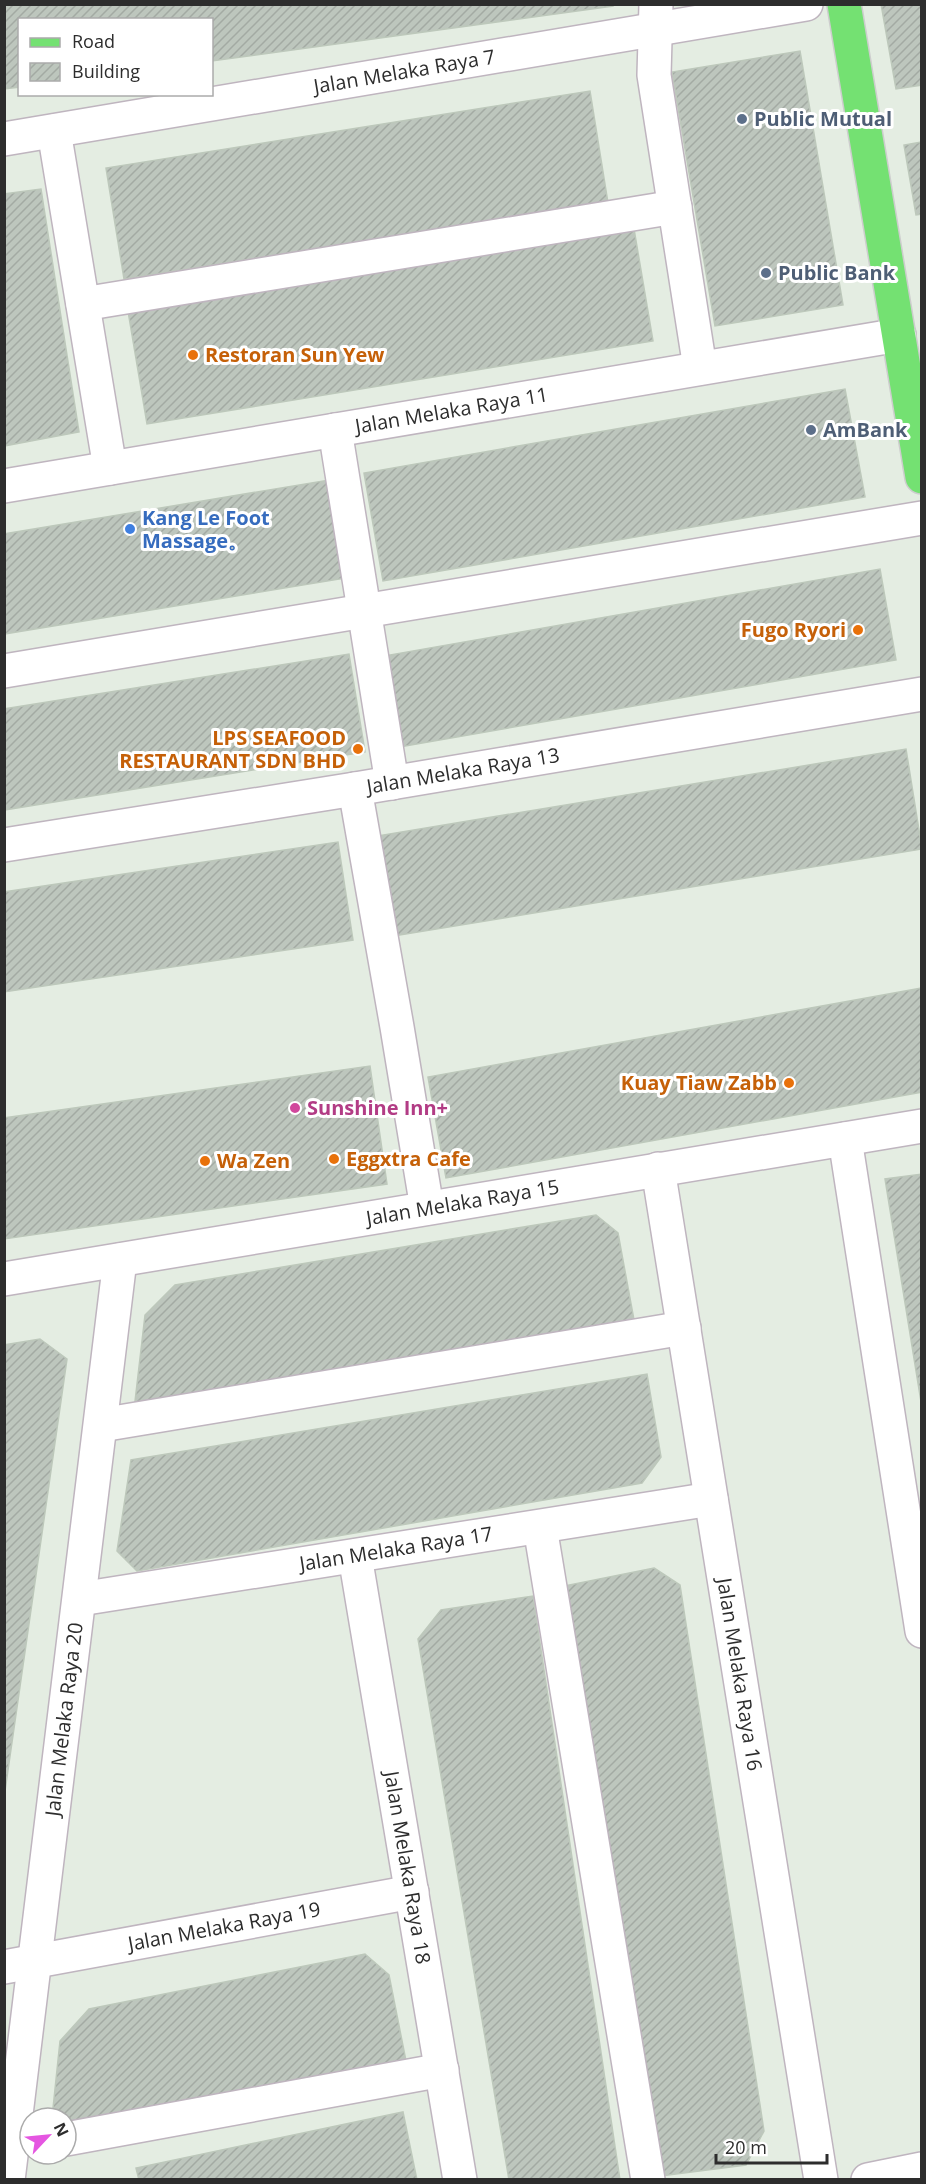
<svg xmlns="http://www.w3.org/2000/svg" width="926" height="2184" font-family="'Open Sans',sans-serif">
  <style>
    .building { fill: url(#building-hatch); stroke: #bdc8bb; stroke-width: 1.5 }
    .lines { fill: none; stroke-linecap: round; stroke-linejoin: round }
    .minor-casing { stroke: #bfb5bf; stroke-width: 36 }
    .major-casing { stroke: #cdcdcd; stroke-width: 36 }
    .minor { stroke: #fff; stroke-width: 33 }
    .major { stroke: #74e172; stroke-width: 33 }
    .service-dot { fill: #5c6f8a; stroke: #fff; stroke-width: 2 }
    .food-dot { fill: #e8710a; stroke: #fff; stroke-width: 2 }
    .shop-dot { fill: #3f7fe0; stroke: #fff; stroke-width: 2 }
    .hotel-dot { fill: #d1479c; stroke: #fff; stroke-width: 2 }
    .labels { text-anchor: middle; stroke-width: 6; stroke-linejoin: round; paint-order: stroke }
    .street-label { font-size: 20px; fill: #2d2d2d; stroke: #fff }
    .service-label { font-size: 20px; font-weight: bold; fill: #4e5e75; stroke: #fff; text-anchor: start }
    .food-label { font-size: 20px; font-weight: bold; fill: #c56008; stroke: #fff; text-anchor: start }
    .shop-label { font-size: 20px; font-weight: bold; fill: #366cbe; stroke: #fff; text-anchor: start }
    .hotel-label { font-size: 20px; font-weight: bold; fill: #b23c85; stroke: #fff; text-anchor: start }
  </style>
  <defs>
    <pattern id="building-hatch" width="6" height="6" patternUnits="userSpaceOnUse" patternTransform="scale(1.5)"><rect width="6" height="6" fill="#bdc6bd"/><path d="M-1 1l2-2M0 6l6-6M5 7l2-2" fill="none" stroke="#a3aaa3"/></pattern>
  </defs>
  <rect width="100%" height="100%" fill="#e4ede2"/>
  <path class="building" d="M 4,4 L 613,4 L 613,6 L 212,61 L 212,20 L 20,20 L 20,87 L 4,89 Z
    M 881,4 L 922,4 L 922,85 L 896,89 Z
    M 800,51 L 843,305 L 715,326 L 672,72 Z
    M 590,91 L 608,203 L 124,279 L 106,168 Z
    M 922,142 L 922,214 L 916,215 L 904,145 Z
    M 41,189 L 79,432 L 4,446 L 4,194 Z
    M 634,229 L 653,341 L 147,424 L 128,311 Z
    M 845,389 L 865,497 L 383,581 L 364,473 Z
    M 329,480 L 346,578 L 4,634 L 4,534 Z
    M 880,569 L 896,660 L 400,747 L 384,656 Z
    M 349,654 L 365,752 L 4,810 L 4,709 Z
    M 906,749 L 922,849 L 394,936 L 377,836 Z
    M 338,842 L 353,940 L 4,992 L 4,892 Z
    M 922,988 L 922,1092 L 446,1178 L 428,1077 Z
    M 370,1066 L 387,1184 L 4,1239 L 4,1118 Z
    M 922,1174 L 922,1408 L 885,1179 Z
    M 596,1215 L 618,1233 L 634,1320 L 134,1410 L 145,1315 L 175,1285 Z
    M 40,1339 L 67,1359 L 4,1798 L 4,1345 Z
    M 647,1374 L 661,1457 L 642,1483 L 137,1571 L 117,1551 L 131,1460 Z
    M 654,1568 L 680,1585 L 764,2131 L 746,2165 L 661,2176 L 564,1586 Z
    M 533,1596 L 620,2180 L 509,2180 L 418,1639 L 441,1610 Z
    M 365,1954 L 389,1975 L 407,2066 L 66,2132 L 66,2118 L 52,2118 L 60,2041 L 89,2009 Z
    M 403,2112 L 417,2180 L 139,2180 L 136,2168 Z"/>
  <g class="lines">
    <g class="minor-casing">
      <g id="minor">
        <path d="M 656,4 L 654,75 L 700,368"/>
        <path d="M 54,131 L 110,468"/>
        <path id="s1" d="M 4,139 L 806,4"/>
        <path d="M 83,304 L 675,207"/>
        <path d="M 335,430 L 392,783"/>
        <path id="s2" d="M 4,486 L 899,335"/>
        <path d="M 4,671 L 922,518"/>
        <path d="M 355,789 L 397,1027 L 427,1208"/>
        <path id="s3" d="M 4,845 L 355,789 L 922,694"/>
        <path d="M 845,1139 L 922,1631"/>
        <path id="s4" d="M 658,1169 L 821,2180"/>
        <path id="s5" d="M 4,1279 L 922,1126"/>
        <path d="M 101,1425 L 684,1328"/>
        <path d="M 540,1527 L 648,2180"/>
        <path id="s6" d="M 355,1556 L 460,2180"/>
        <path id="s7" d="M 80,1599 L 711,1499"/>
        <path id="s8" d="M 4,1967 L 412,1892"/>
        <path d="M 66,2139 L 442,2070"/>
        <path id="s9" d="M 8,2180 L 120,1260"/>
        <path d="M 868,2180 L 922,2169"/>
      </g>
    </g>
    <g class="major-casing">
      <path id="major" d="M 844,4 L 922,477"/>
    </g>
    <use href="#minor" class="minor"/>
    <use href="#major" class="major"/>
  </g>
  <g class="service-dot">
    <circle cx="742" cy="119" r="6"/>
    <circle cx="766" cy="273" r="6"/>
    <circle cx="811" cy="430" r="6"/>
  </g>
  <g class="food-dot">
    <circle cx="193" cy="355" r="6"/>
    <circle cx="858" cy="630" r="6"/>
    <circle cx="358" cy="749" r="6"/>
    <circle cx="789" cy="1083" r="6"/>
    <circle cx="334" cy="1159" r="6"/>
    <circle cx="205" cy="1161" r="6"/>
  </g>
  <circle class="shop-dot" cx="130" cy="529" r="6"/>
  <circle class="hotel-dot" cx="295" cy="1108" r="6"/>
  <g class="labels">
    <g class="street-label">
      <text dy="7" stroke="none"><textPath href="#s1" startOffset="406">Jalan Melaka Raya 7</textPath></text>
      <text dy="7" stroke="none"><textPath href="#s2" startOffset="454">Jalan Melaka Raya 11</textPath></text>
      <text dy="7" stroke="none"><textPath href="#s3" startOffset="465">Jalan Melaka Raya 13</textPath></text>
      <text dy="7" stroke="none"><textPath href="#s5" startOffset="465">Jalan Melaka Raya 15</textPath></text>
      <text dy="7" stroke="none"><textPath href="#s7" startOffset="320">Jalan Melaka Raya 17</textPath></text>
      <text dy="7" stroke="none"><textPath href="#s4" startOffset="512">Jalan Melaka Raya 16</textPath></text>
      <text dy="7" stroke="none"><textPath href="#s9" startOffset="464">Jalan Melaka Raya 20</textPath></text>
      <text dy="7" stroke="none"><textPath href="#s6" startOffset="316">Jalan Melaka Raya 18</textPath></text>
      <text dy="7" stroke="none"><textPath href="#s8" startOffset="224">Jalan Melaka Raya 19</textPath></text>
    </g>
    <g class="service-label">
      <text x="754" y="126">Public Mutual</text>
      <text x="778" y="280">Public Bank</text>
      <text x="823" y="437">AmBank</text>
    </g>
    <g class="food-label">
      <text x="205" y="362">Restoran Sun Yew</text>
      <text x="846" y="637" text-anchor="end">Fugo Ryori</text>
      <text x="346" y="745" text-anchor="end">LPS SEAFOOD<tspan x="346" dy="23">RESTAURANT SDN BHD</tspan></text>
      <text x="777" y="1090" text-anchor="end">Kuay Tiaw Zabb</text>
      <text x="346" y="1166">Eggxtra Cafe</text>
      <text x="217" y="1168">Wa Zen</text>
    </g>
    <g class="shop-label">
      <text x="142" y="525">Kang Le Foot<tspan x="142" dy="23">Massage。</tspan></text>
    </g>
    <g class="hotel-label">
      <text x="307" y="1115">Sunshine Inn+</text>
    </g>
  </g>
  <rect width="926" height="2184" fill="none" stroke="#2d2d2d" stroke-width="12"/>
  <rect x="18" y="18" width="195" height="78" fill="#ffffff" stroke="#ababab" stroke-width="1.5"/>
  <rect x="30" y="38" width="30" height="9" fill="#74e172" stroke="#ababab" stroke-width="1.5"/>
  <text x="72" y="48" font-size="18" fill="#2d2d2d">Road</text>
  <rect x="30" y="63" width="30" height="18" fill="url(#building-hatch)" stroke="#ababab" stroke-width="1.5"/>
  <text x="72" y="78" font-size="18" fill="#2d2d2d">Building</text>
  <g transform="translate(48 2136) rotate(64)"><circle r="28" fill="#ffffff" stroke="#ababab" stroke-width="1.5"/>
  <path d="M0-4.5L10 22L0 15L-10 22Z" fill="#e556e1"/>
  <text y="-9" font-size="16" font-weight="bold" text-anchor="middle" fill="#2d2d2d">N</text>
  </g>
  <path d="M716 2154v9h111v-9" fill="none" stroke="#2d2d2d" stroke-width="3"/>
  <text x="725" y="2154" font-size="18" fill="#2d2d2d" stroke="#ffffff" stroke-width="4.5" paint-order="stroke">20 m</text>
</svg>
